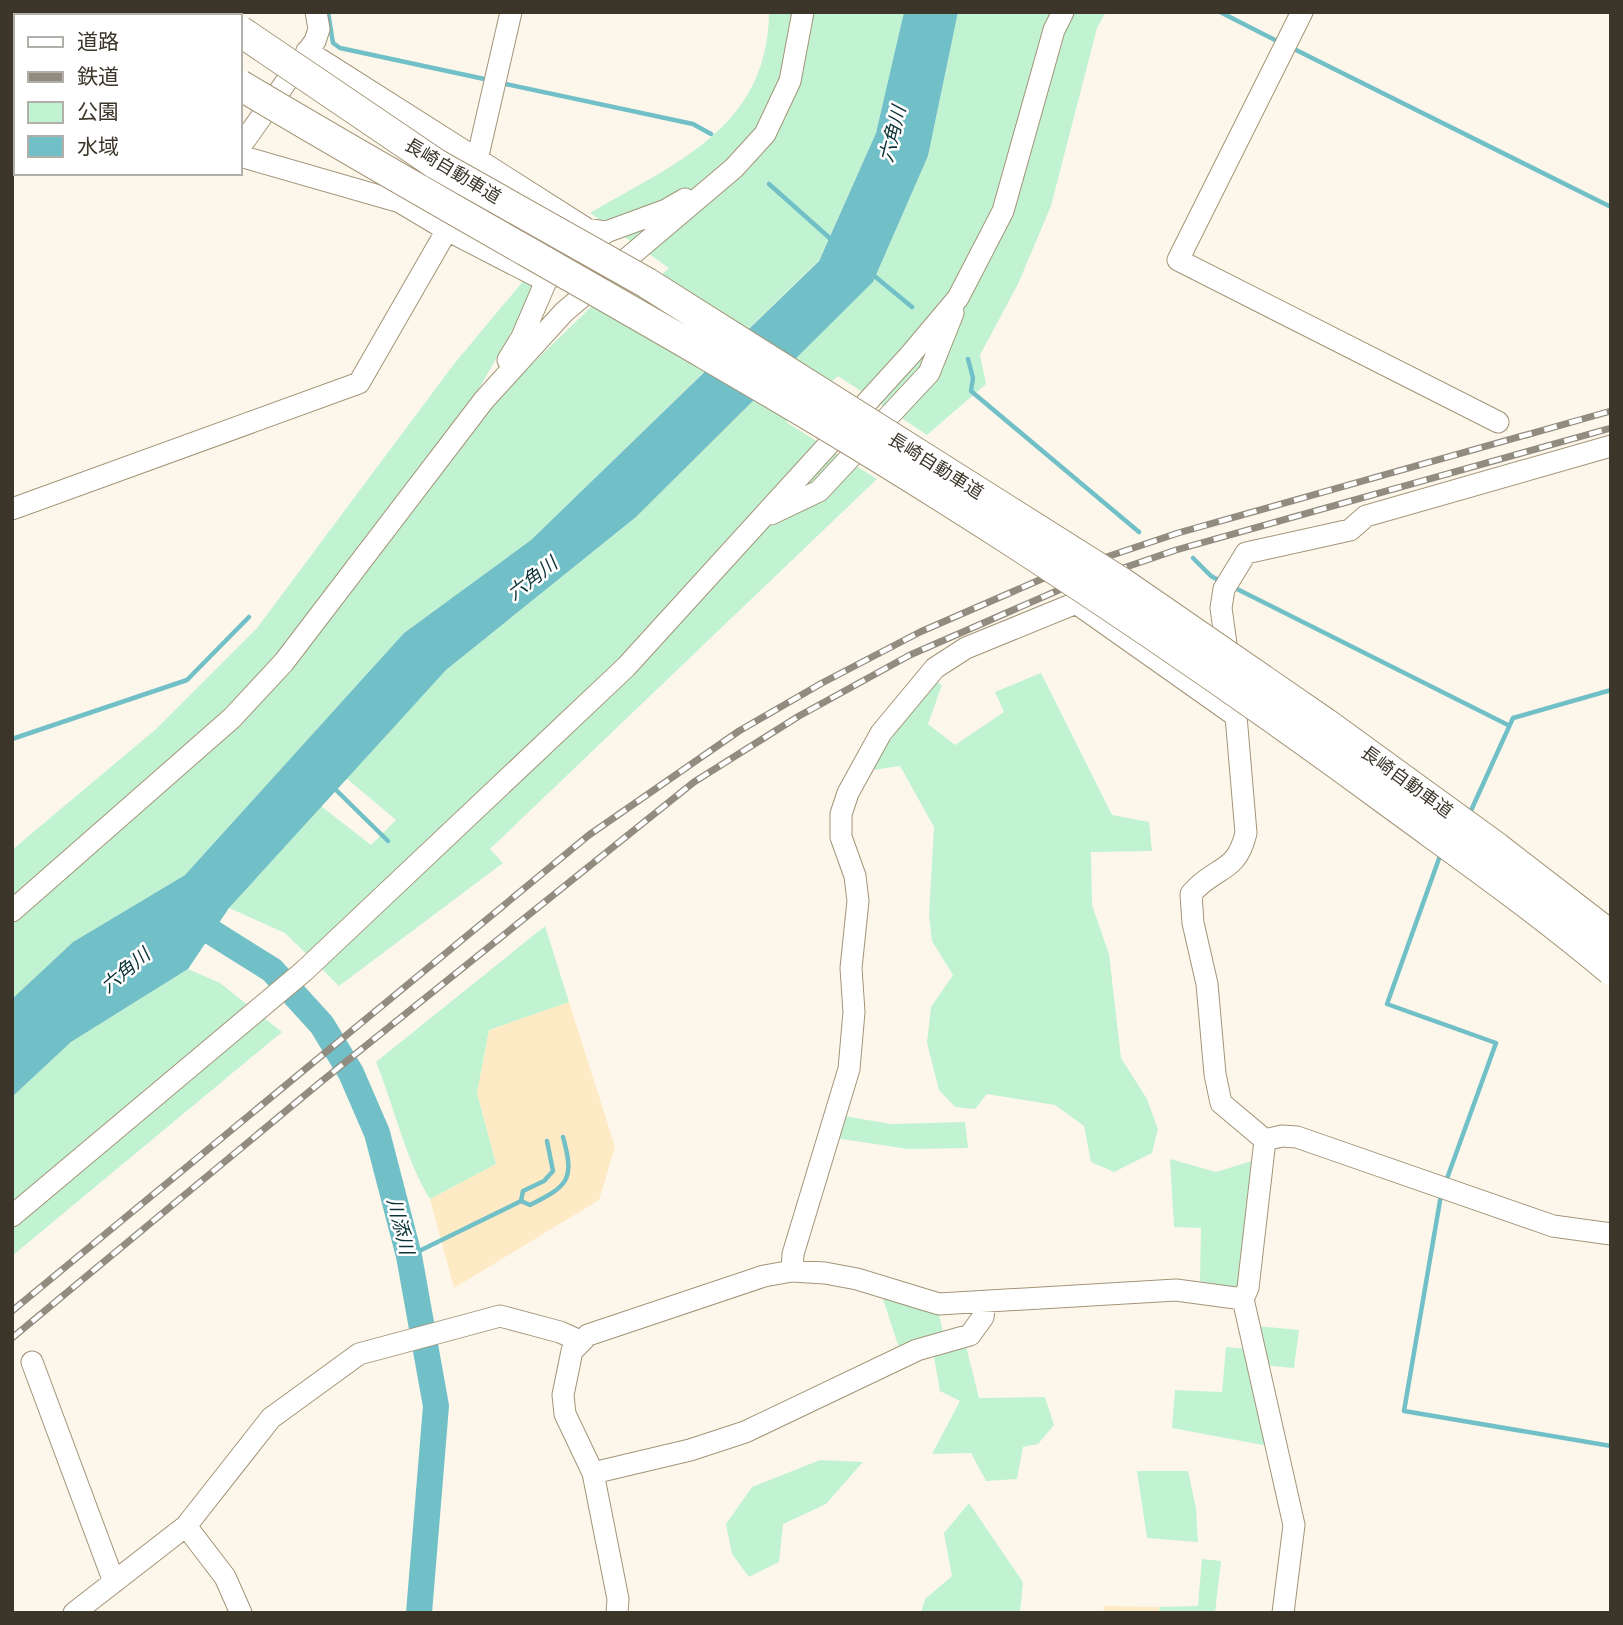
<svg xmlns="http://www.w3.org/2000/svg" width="1623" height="1625" font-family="Overpass,'Noto Sans JP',sans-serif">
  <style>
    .built { fill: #feeac4 }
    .green { fill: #c1f3d3 }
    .water { fill: #72c0c7 }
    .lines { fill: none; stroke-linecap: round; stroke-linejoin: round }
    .stream { stroke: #72c0c7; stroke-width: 4.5 }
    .river { stroke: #72c0c7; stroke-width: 26 }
    .minor-casing { stroke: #a39477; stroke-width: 23 }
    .major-casing { stroke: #a39477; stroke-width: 28 }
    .highway-casing { stroke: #a39477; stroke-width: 32 }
    .minor { stroke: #fff; stroke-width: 21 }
    .major { stroke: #fff; stroke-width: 26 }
    .highway { stroke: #fff; stroke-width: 30 }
    .rail-casing { stroke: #928c80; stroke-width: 7 }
    .rail { stroke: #fff; stroke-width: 4.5; stroke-dasharray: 13; stroke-linecap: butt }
    .highway-bridge-casing { stroke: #a39477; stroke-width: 32; stroke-linecap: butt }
    .highway-bridge { stroke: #fff; stroke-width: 30 }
    .labels { text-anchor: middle; stroke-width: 5; stroke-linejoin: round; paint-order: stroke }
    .street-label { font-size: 18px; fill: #3c362a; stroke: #fff }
    .water-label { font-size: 19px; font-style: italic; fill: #0c3337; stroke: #fff }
  </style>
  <rect width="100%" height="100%" fill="#fdf7eb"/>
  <path class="built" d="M 569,1002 L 615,1147 L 599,1200 L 454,1288 L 430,1199 L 496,1164 L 477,1093 L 489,1030 Z
    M 1104,1606 L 1159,1607 L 1160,1613 L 1103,1613 Z"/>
  <path class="green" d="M 769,12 L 904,12 L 876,133 L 819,260 L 531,540 L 404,633 L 185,875 L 73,942 L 12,999 L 12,850 L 156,729 L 257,628 L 454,364 L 524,280 L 537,287 L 472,401 L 486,409 L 593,305 L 613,318 L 669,268 L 590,213 C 675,163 768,128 769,12 Z
    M 958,12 L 1106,12 L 1097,28 L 1051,206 L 1018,284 L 980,355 L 986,384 L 927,435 L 838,376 L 786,422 L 877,479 L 490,849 L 503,863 L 339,986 L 285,933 L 229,908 L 321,806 L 371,845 L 396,820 L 346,778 L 446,670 L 636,517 L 873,282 L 928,156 Z
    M 1041,673 L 1112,815 L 1149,822 L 1152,851 L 1091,852 L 1092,905 L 1109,954 L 1121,1058 L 1147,1099 L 1158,1129 L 1152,1153 L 1114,1172 L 1091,1162 L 1084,1126 L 1055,1105 L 987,1094 L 975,1109 L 955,1107 L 939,1090 L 927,1043 L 931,1007 L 953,975 L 932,941 L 929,915 L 934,827 L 900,766 L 873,770 L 888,731 L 932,679 L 942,685 L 928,724 L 955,745 L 1004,712 L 995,692 Z
    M 545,926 L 569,1002 L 489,1030 L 477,1093 L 496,1164 L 430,1199 C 406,1161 394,1106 376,1062 Z
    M 188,969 L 220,983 L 282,1032 L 12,1256 L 12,1097 L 71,1042 Z
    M 844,1116 L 891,1124 L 965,1122 L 968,1148 L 908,1149 L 835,1138 Z
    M 1170,1159 L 1216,1172 L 1255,1160 L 1240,1291 L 1200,1281 L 1201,1228 L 1174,1227 Z
    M 881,1293 L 938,1311 L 947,1348 L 966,1346 L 979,1398 L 1045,1397 L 1054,1425 L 1038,1444 L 1023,1447 L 1017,1479 L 986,1481 L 971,1453 L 932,1454 L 960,1401 L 940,1391 L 931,1340 L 900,1351 Z
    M 1256,1326 L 1299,1330 L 1294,1368 L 1252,1364 L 1273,1447 L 1172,1428 L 1175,1390 L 1222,1392 L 1226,1347 L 1261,1350 Z
    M 820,1460 L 863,1462 L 826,1504 L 783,1524 L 779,1562 L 749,1577 L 732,1554 L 726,1524 L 752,1487 Z
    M 1137,1471 L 1188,1471 L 1196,1508 L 1198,1542 L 1147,1538 Z
    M 969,1503 L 1023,1582 L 1020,1613 L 921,1613 L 925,1599 L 952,1576 L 944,1533 Z
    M 1202,1559 L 1221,1561 L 1215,1613 L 1160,1613 L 1159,1607 L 1198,1606 Z"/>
  <path class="water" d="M 904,12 L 958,12 L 928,156 L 873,282 L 636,517 L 446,670 L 229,908 L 188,969 L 71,1042 L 12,1097 L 12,999 L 73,942 L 185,875 L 404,633 L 531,540 L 819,261 L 876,133 Z"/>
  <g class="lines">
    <path class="stream" d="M 328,12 L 333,43 L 340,48 L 489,80
      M 1220,12 L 1281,43
      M 1292,48 L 1611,207
      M 501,83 L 693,124 L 711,134
      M 769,184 L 833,241
      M 872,274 L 912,307
      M 968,359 L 973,378 L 971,391 L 1139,532
      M 1193,558 L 1211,576 L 1222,582
      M 1233,587 L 1508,725
      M 12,739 L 187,680 L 249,617
      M 334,788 L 388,841
      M 1469,815 L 1513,718 L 1611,690
      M 1441,853 L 1387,1004 L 1496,1043 L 1445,1184
      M 1441,1195 L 1404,1411 L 1611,1446
      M 521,1201 L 523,1191 L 544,1181 L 553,1171 L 547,1141
      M 409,1256 L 521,1201 L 530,1205 C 568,1186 575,1180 563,1137"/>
    <path class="river" d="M 189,918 L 272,970 L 322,1025 L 351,1073 L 377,1133 L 409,1256 L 436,1406 L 419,1613"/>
    <g class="minor-casing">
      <path id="minor" d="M 1302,12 L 1178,260 L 1498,422
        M 307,51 L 587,229 L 606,232
        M 240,147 L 315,41 L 319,29 L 316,12
        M 477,160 L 511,12
        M 12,164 L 16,162
        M 447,230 L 546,281
        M 508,360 L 522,337 L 546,281 L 606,232 L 666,210 L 685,199
        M 12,509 L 359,383 L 447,230 L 400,202 L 240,156
        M 771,514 L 819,491 L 929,373 L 953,313
        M 12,911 L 232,718 L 284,662 L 484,400 L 564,312 L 734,168 L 765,134 L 790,81 L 803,12
        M 1265,1140 L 1221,1103 L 1215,1074 L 1207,984 L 1193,923 L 1191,894 C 1215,865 1236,875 1246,833 L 1236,716 L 1221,608 L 1224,589 L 1246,553 L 1350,530 L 1366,516 L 1611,446
        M 1265,1140 L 1248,1288 L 1243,1299 L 1294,1525 L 1283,1613
        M 1265,1140 L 1282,1136 L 1297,1137 L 1553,1226 L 1611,1234
        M 12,1216 L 304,971 L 626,667 L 910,355 L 958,298 L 1003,211 L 1054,30 L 1063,12
        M 792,1271 L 793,1254 L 849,1069 L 854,1012 L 851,968 L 858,901 L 855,876 L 841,837 L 841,814 L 848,793 L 881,733 L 935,668 L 966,648 L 1076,603 L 1236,716
        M 32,1362 L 114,1582
        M 593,1473 L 690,1450 L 745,1432 L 917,1350 L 970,1335 L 983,1317 L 985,1302
        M 186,1526 L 225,1577 L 241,1613
        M 74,1613 L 186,1526 L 271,1418 L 359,1354 L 500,1316 L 560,1332 L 580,1341
        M 617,1613 L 618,1599 L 593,1473 L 565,1414 L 563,1395 L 572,1351 L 588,1335 L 764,1276 L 792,1271 L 825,1273 L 857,1279 L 939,1304 L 1176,1290 L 1243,1299"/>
    </g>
    <g class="major-casing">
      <path id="major" d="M 26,16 L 27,12
        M 12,87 L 16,71"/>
    </g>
    <g class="highway-casing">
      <path id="highway" d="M 115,12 L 121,16
        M 213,12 L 218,16"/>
    </g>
    <use href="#minor" class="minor"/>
    <use href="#major" class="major"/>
    <use href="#highway" class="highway"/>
    <g class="rail-casing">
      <path id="rail" d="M 12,1311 L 589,835 L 739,731 L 822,683 L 920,632 L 1044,578 L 1178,533 L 1611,411
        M 12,1338 L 322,1081 L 694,782 L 799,716 L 910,655 L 1059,590 L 1176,550 L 1611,428"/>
    </g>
    <use href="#rail" class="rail"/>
    <g class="highway-bridge-casing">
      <path id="highway-bridge" d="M 240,31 L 436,164 L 647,283 L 1122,583 L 1325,723 L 1497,848 L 1611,936
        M 240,85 C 454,213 673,331 885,461 C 1057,567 1225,681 1388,801 C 1463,856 1540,910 1611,970"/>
    </g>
    <use href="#highway-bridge" class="highway-bridge"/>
  </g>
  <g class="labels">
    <g class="street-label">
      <text transform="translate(453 171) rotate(31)" y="6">長崎自動車道</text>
      <text transform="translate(936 466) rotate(32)" y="6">長崎自動車道</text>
      <text transform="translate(1407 782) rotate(36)" y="6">長崎自動車道</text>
    </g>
    <g class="water-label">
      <text transform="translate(892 134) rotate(-76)" y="7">六角川</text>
      <text transform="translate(532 578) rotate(-38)" y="7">六角川</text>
      <text transform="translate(125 970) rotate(-40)" y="7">六角川</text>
      <text transform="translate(401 1226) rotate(76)" y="7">川添川</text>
    </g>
  </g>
  <rect width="1623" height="1625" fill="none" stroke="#3c362a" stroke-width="28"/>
  <rect x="14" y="14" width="228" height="161" fill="#ffffff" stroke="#b1afaa" stroke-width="2"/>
  <rect x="28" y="37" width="35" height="10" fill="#ffffff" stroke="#b1afaa" stroke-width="2"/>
  <text x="77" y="49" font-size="21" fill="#3c362a">道路</text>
  <rect x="28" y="72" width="35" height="10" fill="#928c80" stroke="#b1afaa" stroke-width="2"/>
  <text x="77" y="84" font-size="21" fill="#3c362a">鉄道</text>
  <rect x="28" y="102" width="35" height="21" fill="#c1f3d3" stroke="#b1afaa" stroke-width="2"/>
  <text x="77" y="119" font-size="21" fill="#3c362a">公園</text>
  <rect x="28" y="136" width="35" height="21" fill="#72c0c7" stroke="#b1afaa" stroke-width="2"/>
  <text x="77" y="154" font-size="21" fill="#3c362a">水域</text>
</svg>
